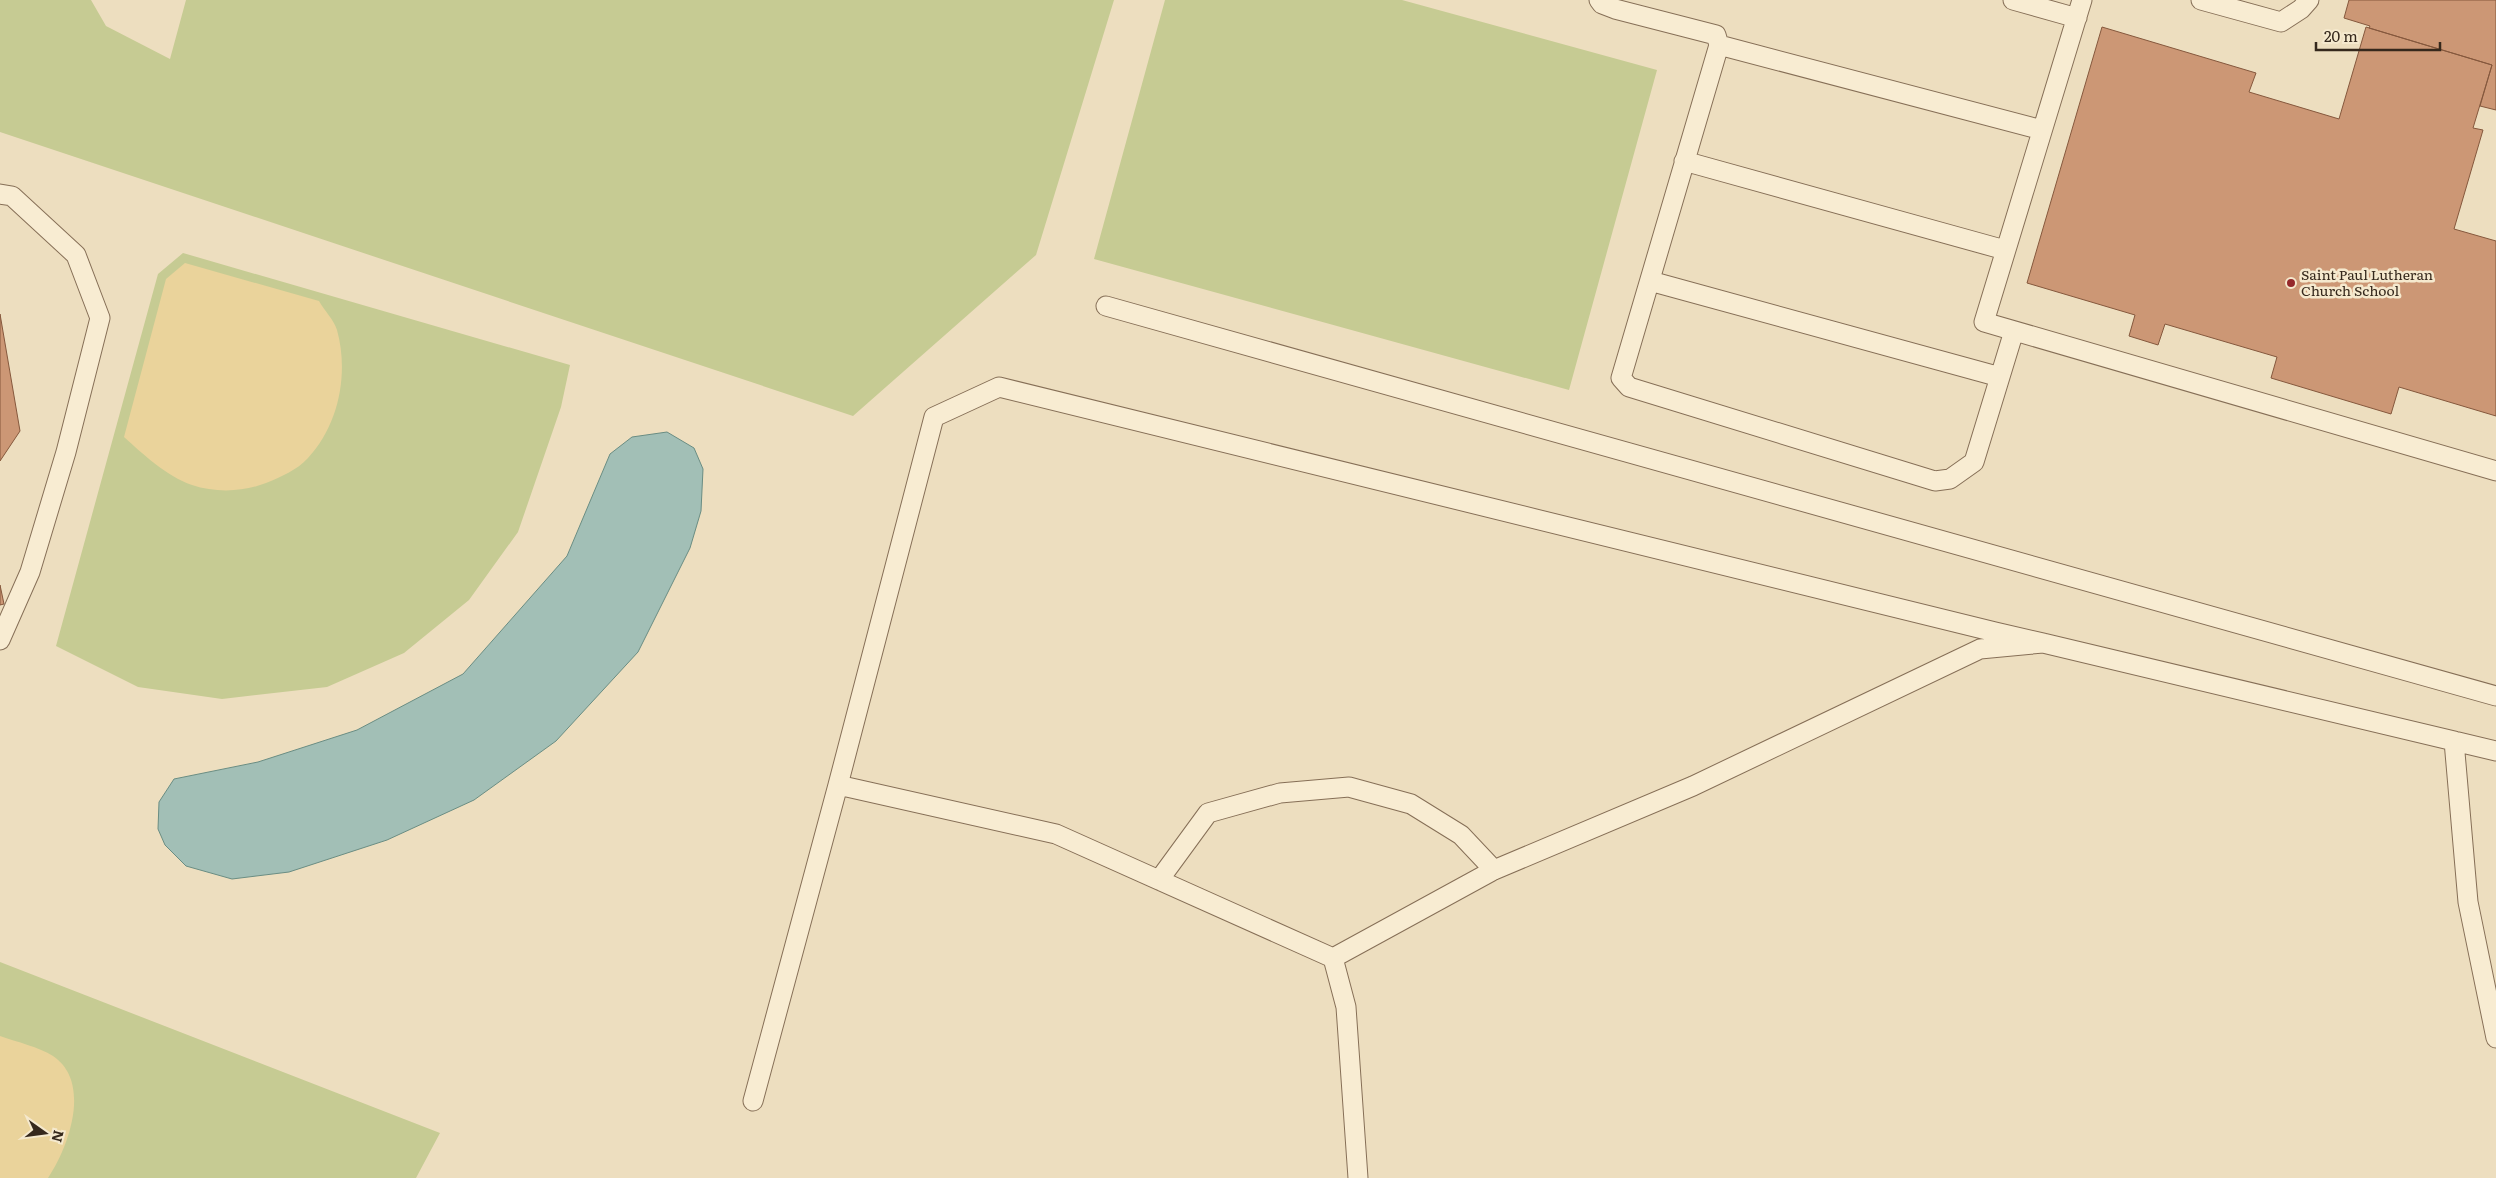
<svg xmlns="http://www.w3.org/2000/svg" width="2496" height="1178" font-family="Literata,serif">
  <style>
    .green { fill: #c6cb93 }
    .sand { fill: #ead39b }
    .water { fill: #a2bfb6; stroke: #6a8d83 }
    .building { fill: #cc9775; stroke: #85583d }
    .lines { fill: none; stroke-linecap: round; stroke-linejoin: round }
    .lane-casing { stroke: #866f57; stroke-width: 21 }
    .lane { stroke: #f8ecd2; stroke-width: 19 }
    .poi-dot { fill: #95282b; stroke: #f5e9ce; stroke-width: 2 }
    .labels { text-anchor: middle; stroke-width: 5; stroke-linejoin: round; paint-order: stroke }
    .poi-label { font-size: 14px; fill: #35281c; stroke: #f5e9ce; text-anchor: start }
  </style>
  <rect width="100%" height="100%" fill="#eddebf"/>
  <path class="green" d="M 0,0 L 91,0 L 106,26 L 170,59 L 186,0 L 1114,0 L 1036,255 L 853,416 L 0,132 Z
    M 1165,0 L 1402,0 L 1657,70 L 1569,390 L 1094,259 Z
    M 183,253 L 570,365 L 561,407 L 518,532 L 469,600 L 404,653 L 327,687 L 222,699 L 138,687 L 56,646 L 158,274 Z
    M 0,962 L 440,1133 L 416,1178 L 0,1178 Z"/>
  <path class="sand" d="M 185,263 L 319,301 C 324,310 334,320 337,330 C 349,373 339,425 308,458 C 297,470 281,477 266,483 C 243,492 216,493 192,485 C 166,476 143,454 124,437 L 166,279 Z
    M 0,1036 C 17,1042 39,1047 53,1056 C 92,1082 69,1147 48,1178 L 0,1178 Z"/>
  <path class="water" d="M 667,432 L 694,448 L 703,469 L 701,511 L 690,548 L 638,652 L 556,741 L 474,800 L 387,840 L 289,872 L 232,879 L 186,866 L 165,845 L 158,829 L 159,802 L 174,779 L 258,762 L 357,730 L 463,674 L 567,556 L 610,454 L 632,437 Z"/>
  <path class="building" d="M 2349,0 L 2496,0 L 2496,110 L 2480,106 L 2492,65 L 2369,28 L 2370,26 L 2344,18 Z
    M 2102,27 L 2256,73 L 2249,92 L 2339,119 L 2366,27 L 2492,65 L 2473,128 L 2483,130 L 2454,229 L 2496,241 L 2496,416 L 2399,387 L 2391,414 L 2271,378 L 2277,357 L 2165,324 L 2158,345 L 2129,336 L 2135,315 L 2027,283 Z
    M 0,314 L 20,431 L 0,461 Z
    M 0,585 L 4,604 L 0,605 Z"/>
  <g class="lines">
    <g class="lane-casing">
      <path id="lane" d="M 1599,0 L 1602,4 L 1615,9 L 1716,35 L 1719,45 L 1621,378 L 1629,387 L 1935,481 L 1950,479 L 1974,462 L 2014,331
        M 2013,0 L 2077,18
        M 2082,0 L 1984,322 L 2496,471
        M 2201,0 L 2281,22 L 2301,9 L 2309,0
        M 1719,45 L 2042,130
        M 1684,161 L 2005,250
        M 0,194 L 12,196 L 76,255 L 100,318 L 66,452 L 30,572 L 0,640
        M 1650,281 L 2000,377
        M 1106,306 L 2496,696
        M 2043,643 L 1980,649 L 1693,786 L 1494,870 L 1333,958 L 1056,834 L 838,785 L 934,417 L 999,387 L 1995,632 L 2043,643 L 2454,741 L 2496,751
        M 2454,741 L 2468,902 L 2496,1038
        M 1159,880 L 1208,813 L 1280,793 L 1349,787 L 1411,804 L 1461,835 L 1494,870
        M 1333,958 L 1346,1007 L 1358,1178
        M 753,1101 L 838,785"/>
    </g>
    <use href="#lane" class="lane"/>
  </g>
  <circle class="poi-dot" cx="2291" cy="283" r="5"/>
  <g class="labels">
    <g class="poi-label">
      <text x="2301" y="280">Saint Paul Lutheran<tspan x="2301" dy="16">Church School</tspan></text>
    </g>
  </g>
  <g transform="translate(45 1133) rotate(104)" stroke="#f5e9ce" stroke-width="4" paint-order="stroke">
  <path d="M0-4L9 19L0 12L-9 19Z" fill="#35281c"/>
  <text y="-8" font-size="14" font-weight="bold" text-anchor="middle" fill="#35281c">N</text>
  </g>
  <path d="M2316 42v8h124v-8" fill="none" stroke="#35281c" stroke-width="2.5"/>
  <text x="2324" y="42" font-size="15" fill="#35281c" stroke="#f5e9ce" stroke-width="4" paint-order="stroke">20 m</text>
</svg>
